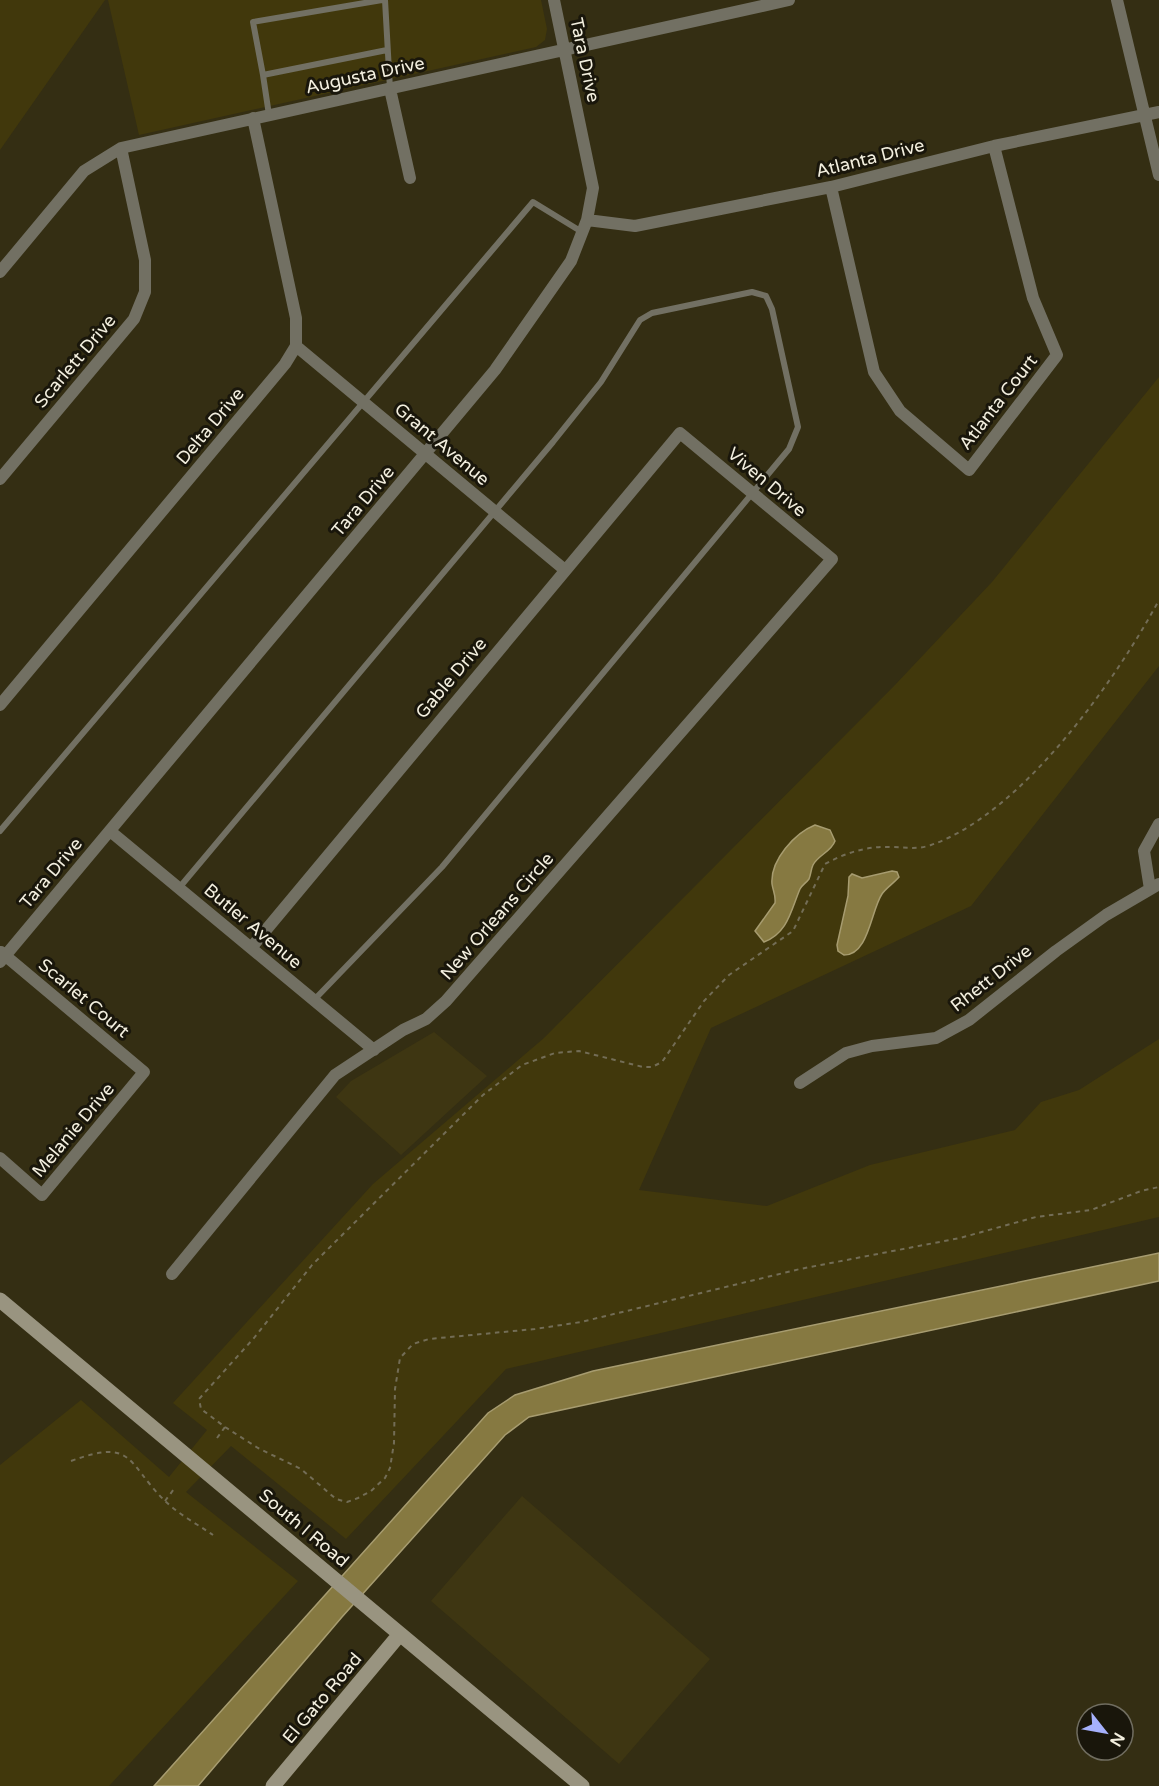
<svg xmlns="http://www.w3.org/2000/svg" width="1159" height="1786" font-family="'Varela Round',sans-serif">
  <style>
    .built { fill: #3e3612 }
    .green { fill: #41380c }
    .water { fill: #867941; stroke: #a79c70; stroke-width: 1.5 }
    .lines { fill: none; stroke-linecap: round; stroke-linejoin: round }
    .path { stroke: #736d56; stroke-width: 2; stroke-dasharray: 4.5 4.5; stroke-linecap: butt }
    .lane { stroke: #727063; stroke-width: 6 }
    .street { stroke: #727063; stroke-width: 12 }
    .secondary { stroke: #999480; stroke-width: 15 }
    .labels { text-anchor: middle; stroke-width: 6; stroke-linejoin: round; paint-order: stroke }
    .street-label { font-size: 18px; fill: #f3efdf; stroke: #19160b }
  </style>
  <rect width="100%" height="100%" fill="#342e13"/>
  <path class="built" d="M 434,1032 L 487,1076 L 401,1155 L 336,1097 L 351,1081 Z
    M 522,1496 L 710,1659 L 619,1764 L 431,1601 Z"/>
  <path class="green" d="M 0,0 L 105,0 L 0,150 Z
    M 108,0 L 541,0 L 547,29 L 545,40 L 536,47 L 139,135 Z
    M 1159,377 L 1159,666 L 971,906 L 711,1028 L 639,1190 L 767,1206 L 870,1165 L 1015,1130 L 1041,1102 L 1079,1090 L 1159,1039 L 1159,1217 L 506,1369 L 346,1539 L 231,1446 L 186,1492 L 298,1581 L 109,1786 L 0,1786 L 0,1465 L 81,1400 L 169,1477 L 207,1430 L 173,1403 L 373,1184 L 544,1038 L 895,685 L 992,582 Z"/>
  <path class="water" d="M 815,825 L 830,830 L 835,841 C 831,852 818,855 813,865 C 811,869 811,874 809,879 C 806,883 802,885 800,889 C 791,910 788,933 764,942 L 755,931 L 775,903 C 776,895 773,891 772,884 C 770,860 795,833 815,825 Z
    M 892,871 L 897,872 L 899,877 C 894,883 886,888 882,894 C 871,910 869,955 844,955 L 838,951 L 837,945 L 848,896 L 849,877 L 852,874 L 862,878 Z
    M 1159,1253 L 1159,1281 L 529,1417 L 505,1435 L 342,1617 L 198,1786 L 154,1786 L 488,1413 L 515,1395 L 593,1371 Z"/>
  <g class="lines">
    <path class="path" d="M 225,1427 L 258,1448 L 301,1469 L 336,1499 L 347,1502 L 358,1498 L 371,1491 L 385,1478 L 390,1468 L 394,1443 L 395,1389 L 400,1358 L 413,1344 L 429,1339 L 535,1329 L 581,1322 L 800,1269 L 960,1238 L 1036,1217 L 1091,1210 L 1141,1191 L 1159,1187
      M 217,1438 L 225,1427 L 201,1409 L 199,1399 L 254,1338 L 312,1265 L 483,1095 L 522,1065 L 555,1053 L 579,1051 L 643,1067 L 652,1067 L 662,1062 L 704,1001 L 729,975 L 793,931 L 825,864 C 845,853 867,846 890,847 C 905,847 917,850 931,845 C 1021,814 1115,682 1159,600
      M 71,1461 C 134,1438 126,1462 164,1500 C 178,1514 197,1524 213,1535
      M 165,1501 L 174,1489"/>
    <path class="lane" d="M 382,0 L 253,22 L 263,75 L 387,50
      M 385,0 L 390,89
      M 263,75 L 269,115
      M 0,831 L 533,202 L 582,232
      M 179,888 L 553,442 L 601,382 L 640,320 L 652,313 L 752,292 L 766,296 L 772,309 L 798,427 L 789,449 L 442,867 L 314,1000"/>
    <path class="street" d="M 1117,0 L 1159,175
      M 390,89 L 410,178
      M 831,187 L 874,372 L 900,411 L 969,470 L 1057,355 L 1033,298 L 994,146
      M 587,220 L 635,226 L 831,187 L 994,146 L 1159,112
      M 0,272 L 84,171 L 121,148 L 789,0
      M 296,346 L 565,570
      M 0,479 L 134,319 L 145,292 L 145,260 L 121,148
      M 0,705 L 285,364 L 296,346 L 296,318 L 253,118
      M 110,831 L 374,1050
      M 1150,889 L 1144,851 L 1159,824
      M 0,962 L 495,370 L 571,261 L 587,220 L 593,188 L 554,0
      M 800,1083 L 846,1053 L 872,1046 L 936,1038 L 969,1020 L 1056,951 L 1106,915 L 1159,884
      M 0,1158 L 42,1195 L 144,1072 L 1,952
      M 172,1274 L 335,1075 L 403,1030 L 426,1019 L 446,1001 L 832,559 L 680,433 L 251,948"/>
    <path class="secondary" d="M 0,1300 L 582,1786
      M 273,1786 L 400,1634"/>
  </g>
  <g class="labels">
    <g class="street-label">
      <text transform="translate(585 60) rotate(78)" y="6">Tara Drive</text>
      <text transform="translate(365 75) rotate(-12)" y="6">Augusta Drive</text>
      <text transform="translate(870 158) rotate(-14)" y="6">Atlanta Drive</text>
      <text transform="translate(75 361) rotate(-50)" y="6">Scarlett Drive</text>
      <text transform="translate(998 402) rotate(-52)" y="6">Atlanta Court</text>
      <text transform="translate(210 426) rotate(-50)" y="6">Delta Drive</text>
      <text transform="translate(442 444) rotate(40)" y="6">Grant Avenue</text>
      <text transform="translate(767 482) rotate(40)" y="6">Viven Drive</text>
      <text transform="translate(363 501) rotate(-50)" y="6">Tara Drive</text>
      <text transform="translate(451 678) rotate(-50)" y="6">Gable Drive</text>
      <text transform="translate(51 873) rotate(-50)" y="6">Tara Drive</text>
      <text transform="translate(497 916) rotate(-49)" y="6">New Orleans Circle</text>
      <text transform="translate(253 926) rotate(40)" y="6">Butler Avenue</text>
      <text transform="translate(991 978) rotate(-38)" y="6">Rhett Drive</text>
      <text transform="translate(84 998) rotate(40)" y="6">Scarlet Court</text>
      <text transform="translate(73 1130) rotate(-50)" y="6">Melanie Drive</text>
      <text transform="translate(304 1528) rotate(40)" y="6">South I Road</text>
      <text transform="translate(322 1698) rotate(-50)" y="6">El Gato Road</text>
    </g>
  </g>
  <g transform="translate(1105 1732) rotate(121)"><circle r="28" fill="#19160b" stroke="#706d60" stroke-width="1.5"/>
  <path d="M0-4.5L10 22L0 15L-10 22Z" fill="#a6b1fc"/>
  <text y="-9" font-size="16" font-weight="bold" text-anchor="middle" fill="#f3efdf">N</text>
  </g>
</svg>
